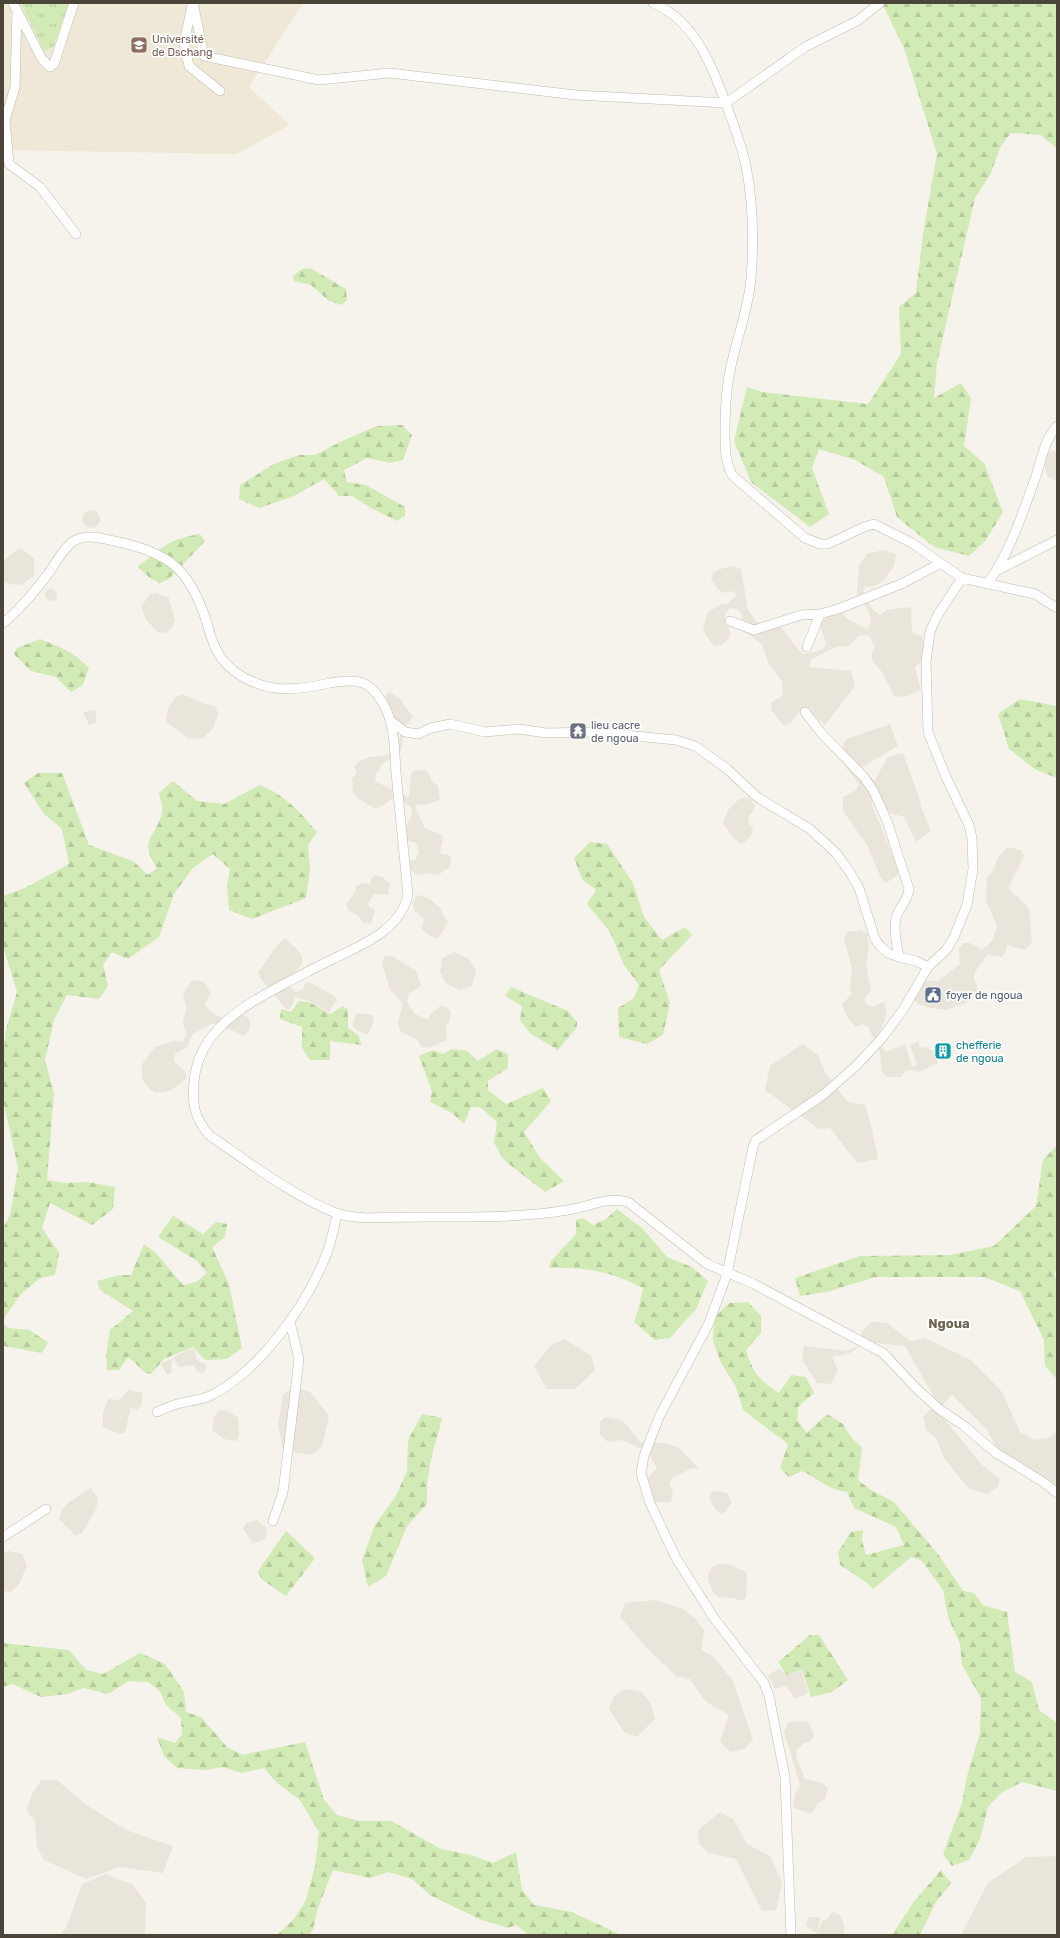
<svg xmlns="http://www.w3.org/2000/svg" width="1060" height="1938" font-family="Rubik,sans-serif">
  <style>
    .residential { fill: #eae5da }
    .education { fill: #efe8d6 }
    .grass { fill: url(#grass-tufts) }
    .forest { fill: url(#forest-firs) }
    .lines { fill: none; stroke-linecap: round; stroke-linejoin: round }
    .minor-casing { stroke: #c2bbae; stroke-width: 10 }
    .minor { stroke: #fff; stroke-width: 9 }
    .labels { text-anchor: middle; stroke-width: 3.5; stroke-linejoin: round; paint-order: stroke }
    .education-label { font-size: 11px; fill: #785e54; stroke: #fff; text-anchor: start }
    .worship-label { font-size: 11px; fill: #5b616d; stroke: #fff; text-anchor: start }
    .service-label { font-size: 11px; fill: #4e5e75; stroke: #fff; text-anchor: start }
    .culture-label { font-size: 11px; fill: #0d838f; stroke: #fff; text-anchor: start }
    .quarter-label { font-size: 13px; font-weight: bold; fill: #6e6250; stroke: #fff }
  </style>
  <defs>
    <pattern id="grass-tufts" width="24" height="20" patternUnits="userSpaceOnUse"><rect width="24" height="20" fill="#d2eab5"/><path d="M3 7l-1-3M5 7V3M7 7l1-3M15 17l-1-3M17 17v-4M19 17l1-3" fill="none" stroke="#b6ca9c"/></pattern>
    <pattern id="forest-firs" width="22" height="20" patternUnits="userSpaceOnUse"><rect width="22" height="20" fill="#d2eab5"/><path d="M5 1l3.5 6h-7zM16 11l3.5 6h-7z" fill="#b6ca9c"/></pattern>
  </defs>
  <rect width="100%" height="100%" fill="#f6f3ec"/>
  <path class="residential" d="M 1052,451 L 1057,451 L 1057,481 L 1048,477 L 1045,469 L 1046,455 Z
    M82 519a9 9 0 1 1 18 0a9 9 0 1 1-18 0Z
    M 21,548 L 34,558 L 34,576 L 21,585 L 8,584 L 3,581 L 3,561 L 15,551 Z
    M 883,550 L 896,554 L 894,566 L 885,579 L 875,586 L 864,587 L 863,591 L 871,608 L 880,615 L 887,610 L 898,608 L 911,607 L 912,633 L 922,636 L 925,660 L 915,667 L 921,690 L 908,696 L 895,697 L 882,672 L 873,661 L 871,655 L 875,648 L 869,635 L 859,636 L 849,646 L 836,647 L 810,660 L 810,667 L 851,671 L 855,686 L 825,725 L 804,706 L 791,723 L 784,726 L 771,710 L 771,703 L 783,695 L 782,681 L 769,664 L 762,645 L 741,628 L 742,614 L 737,609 L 730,608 L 725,614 L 725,621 L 731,634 L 727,641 L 721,645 L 714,646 L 706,635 L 703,629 L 708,612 L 720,605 L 728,604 L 737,594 L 731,591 L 722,593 L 711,580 L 713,573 L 720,569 L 734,566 L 741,569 L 748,610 L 756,621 L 766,628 L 780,626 L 798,649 L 804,654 L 822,650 L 826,644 L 820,624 L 830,614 L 842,613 L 847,619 L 863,627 L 866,629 L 869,626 L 871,618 L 869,612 L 857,594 L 859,566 L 867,554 Z
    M45 595a6 6 0 1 1 12 0a6 6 0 1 1-12 0Z
    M 155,593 L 169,598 L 175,620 L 171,629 L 165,633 L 158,632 L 147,621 L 141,607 L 149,595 Z
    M 390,692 L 400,699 L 413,717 L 403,730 L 402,748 L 399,754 L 384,762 L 376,774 L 375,781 L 409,798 L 411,774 L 413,771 L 424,770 L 428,772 L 432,782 L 438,786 L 440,800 L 424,805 L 417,804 L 415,807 L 425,828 L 442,835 L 443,838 L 440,853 L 451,856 L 450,867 L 438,875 L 425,873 L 422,875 L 415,874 L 410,868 L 408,862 L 415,860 L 419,852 L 416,843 L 407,840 L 404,832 L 412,814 L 411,807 L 394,797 L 382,806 L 376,809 L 357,798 L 353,792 L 352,778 L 357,774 L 354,767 L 358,762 L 370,757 L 388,755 L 398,743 L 401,733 L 384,703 L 387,693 Z
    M 182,694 L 202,703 L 216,707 L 218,715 L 213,728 L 203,738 L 189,739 L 166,722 L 168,709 L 176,697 Z
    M 95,710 L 97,722 L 89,725 L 83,712 Z
    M 890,724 L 898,746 L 862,767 L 874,781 L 888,757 L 903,753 L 920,800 L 921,807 L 931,831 L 916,842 L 904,817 L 890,813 L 875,797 L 871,802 L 899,871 L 895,877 L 886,883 L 881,878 L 867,845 L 843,811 L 843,797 L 856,790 L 859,784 L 846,768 L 840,754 L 846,739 Z
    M 745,797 L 751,799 L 755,807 L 752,813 L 749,815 L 748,822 L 753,828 L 751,836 L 741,845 L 731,835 L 723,823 L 728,810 L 738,800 Z
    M 1007,847 L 1021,850 L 1024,856 L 1008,888 L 1029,908 L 1032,943 L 1025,950 L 1007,945 L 1006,952 L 1002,957 L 987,955 L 975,972 L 974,979 L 977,985 L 977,992 L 966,1003 L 946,1010 L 931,1008 L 917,1004 L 914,998 L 923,981 L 938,981 L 960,964 L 959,949 L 963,943 L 970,943 L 982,950 L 992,941 L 997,927 L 986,900 L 987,878 L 995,867 L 997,859 Z
    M 375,875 L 382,877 L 390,884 L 388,895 L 374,894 L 368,903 L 369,907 L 375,910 L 371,924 L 364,923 L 357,915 L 348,910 L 346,904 L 355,893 L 356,886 L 363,883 L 370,884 L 372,877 Z
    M 419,895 L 430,899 L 439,907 L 448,922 L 439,937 L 436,939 L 427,934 L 422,929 L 424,919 L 414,910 L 413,903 L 416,896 Z
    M 860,930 L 867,933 L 869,948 L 866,964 L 871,991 L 866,996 L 865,1003 L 872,1007 L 884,1002 L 886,1010 L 886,1017 L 877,1039 L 881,1047 L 886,1052 L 905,1044 L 912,1067 L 917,1065 L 910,1045 L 918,1041 L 920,1048 L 926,1047 L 933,1051 L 938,1063 L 919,1072 L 912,1070 L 905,1071 L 901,1077 L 887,1077 L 882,1072 L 880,1052 L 868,1027 L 862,1024 L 856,1027 L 847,1017 L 842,1004 L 852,994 L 850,988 L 852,969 L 844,938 L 847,932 Z
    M 285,939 L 296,948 L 302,956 L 302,964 L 285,983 L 296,992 L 303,989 L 306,982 L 313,984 L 334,996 L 337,999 L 329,1012 L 307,1000 L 294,997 L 295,1000 L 290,1009 L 286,1009 L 260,978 L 258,972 L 279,943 Z
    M 455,952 L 469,959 L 476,971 L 472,986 L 459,990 L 446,983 L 440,972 L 442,958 Z
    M 392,956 L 416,971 L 421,986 L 409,994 L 407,1002 L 415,1014 L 428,1020 L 430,1014 L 436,1010 L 441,1005 L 447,1007 L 451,1013 L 450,1020 L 446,1026 L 447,1040 L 428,1048 L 421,1047 L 418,1040 L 400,1031 L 398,1024 L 403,1003 L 390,990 L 382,964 L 384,957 Z
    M 197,980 L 204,982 L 211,994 L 204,1004 L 214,1014 L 228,1020 L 236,1019 L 241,1015 L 248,1017 L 251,1024 L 249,1030 L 244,1036 L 218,1024 L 211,1024 L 193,1034 L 187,1047 L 175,1054 L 174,1061 L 185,1071 L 187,1078 L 170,1091 L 156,1093 L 150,1090 L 142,1078 L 142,1064 L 155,1047 L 175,1041 L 183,1042 L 186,1035 L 183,1022 L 186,1008 L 183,995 L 191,982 Z
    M 356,1013 L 372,1015 L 374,1019 L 370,1031 L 366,1034 L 358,1031 L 353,1026 Z
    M 803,1044 L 818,1055 L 826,1074 L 848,1102 L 865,1105 L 871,1125 L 878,1159 L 857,1163 L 830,1128 L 819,1129 L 765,1090 L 770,1066 Z
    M 872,1322 L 887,1323 L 910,1341 L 925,1338 L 971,1360 L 1002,1392 L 1020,1432 L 1034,1440 L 1048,1438 L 1057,1432 L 1057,1486 L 1047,1478 L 1003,1461 L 987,1430 L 952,1395 L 943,1405 L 945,1420 L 982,1465 L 999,1478 L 999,1486 L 987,1494 L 969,1489 L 943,1457 L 937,1439 L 926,1430 L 923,1417 L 937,1402 L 905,1346 L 866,1342 L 850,1353 L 832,1357 L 838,1370 L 831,1384 L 817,1383 L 802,1360 L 804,1346 L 847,1351 L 860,1345 L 862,1331 Z
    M 565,1339 L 591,1356 L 595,1370 L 575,1389 L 547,1389 L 534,1366 L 551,1345 Z
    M 194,1349 L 197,1360 L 207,1365 L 205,1371 L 201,1373 L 197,1371 L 193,1365 L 179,1367 L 173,1358 L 171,1363 L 172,1372 L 167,1375 L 161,1364 L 183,1352 Z
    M 296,1387 L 310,1392 L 329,1416 L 322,1447 L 311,1455 L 283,1450 L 278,1423 L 283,1394 Z
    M 128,1390 L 142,1393 L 142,1405 L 137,1410 L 131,1407 L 125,1432 L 122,1434 L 111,1431 L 103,1427 L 103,1413 L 108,1399 L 119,1400 Z
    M 226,1410 L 238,1418 L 239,1434 L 237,1441 L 224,1439 L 212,1430 L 214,1417 L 218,1411 Z
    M 605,1417 L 620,1420 L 626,1424 L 641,1443 L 665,1443 L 679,1448 L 700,1469 L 692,1468 L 671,1479 L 669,1484 L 673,1492 L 671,1502 L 656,1502 L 649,1491 L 650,1484 L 648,1478 L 657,1468 L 647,1451 L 622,1440 L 608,1442 L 600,1434 L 600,1422 Z
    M 91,1488 L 96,1495 L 98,1501 L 96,1509 L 82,1533 L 75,1535 L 59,1519 L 61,1511 L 69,1502 Z
    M 712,1491 L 727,1493 L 732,1502 L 723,1514 L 716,1510 L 709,1498 Z
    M 257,1520 L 267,1529 L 266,1537 L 264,1540 L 253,1543 L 243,1529 L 246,1523 Z
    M 9,1551 L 22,1554 L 27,1565 L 20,1583 L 11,1592 L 3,1591 L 3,1554 Z
    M 719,1564 L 727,1564 L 747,1572 L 746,1598 L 740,1601 L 734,1598 L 718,1597 L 713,1592 L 708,1579 L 709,1572 L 713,1566 Z
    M 655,1600 L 683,1609 L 695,1618 L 704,1630 L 701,1650 L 714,1657 L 733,1681 L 753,1740 L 744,1749 L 730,1752 L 720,1742 L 729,1715 L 706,1702 L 690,1679 L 676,1676 L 647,1648 L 620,1617 L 625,1603 Z
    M 779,1668 L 787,1675 L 801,1670 L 808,1691 L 805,1695 L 795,1699 L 786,1686 L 775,1689 L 768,1676 Z
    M 626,1689 L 641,1692 L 651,1703 L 655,1719 L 637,1737 L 624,1732 L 609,1709 L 614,1696 Z
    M 801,1721 L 808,1722 L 814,1735 L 811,1741 L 804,1743 L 796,1751 L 798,1762 L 805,1779 L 823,1783 L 828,1789 L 825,1799 L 818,1803 L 813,1812 L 810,1813 L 793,1808 L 795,1794 L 800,1785 L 784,1732 L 787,1724 L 790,1722 Z
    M 41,1780 L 57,1780 L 85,1804 L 126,1830 L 173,1846 L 163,1873 L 120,1867 L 86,1879 L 44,1860 L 37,1847 L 35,1821 L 27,1811 L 31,1796 Z
    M 720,1812 L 733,1819 L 747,1844 L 770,1856 L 782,1882 L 776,1910 L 762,1911 L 736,1859 L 709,1853 L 699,1844 L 698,1830 Z
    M 1057,1856 L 1057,1935 L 961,1935 L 988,1883 L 1026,1857 Z
    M 106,1874 L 133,1885 L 146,1903 L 145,1935 L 59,1935 L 66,1928 L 82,1884 Z
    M 833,1911 L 841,1916 L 845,1928 L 843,1935 L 815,1935 L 818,1931 L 814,1932 L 806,1926 L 809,1917 L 820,1917 L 818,1931 L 823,1920 L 826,1920 Z"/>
  <path class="education" d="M 3,3 L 303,3 L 249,87 L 290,125 L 236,154 L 3,150 Z"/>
  <path class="grass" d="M 21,3 L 69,3 L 53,47 L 44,51 Z"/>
  <path class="forest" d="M 882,3 L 1057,3 L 1057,148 L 1040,135 L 1011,133 L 1001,146 L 990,175 L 975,198 L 937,363 L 934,398 L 961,383 L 971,398 L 964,446 L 984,463 L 1003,512 L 986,540 L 969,556 L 934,547 L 897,517 L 884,477 L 855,460 L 819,449 L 812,468 L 829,514 L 810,527 L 751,482 L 734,441 L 747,387 L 762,392 L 868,404 L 901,354 L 899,307 L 916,293 L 923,234 L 937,154 L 904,48 Z
    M 310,268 L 346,289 L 347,300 L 342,305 L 329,301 L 311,285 L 294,281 L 293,276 L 302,269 Z
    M 402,425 L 412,435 L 403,460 L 390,463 L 367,458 L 344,470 L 347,482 L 366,485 L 405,507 L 405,516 L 397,521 L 371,508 L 352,496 L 339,496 L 324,479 L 292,497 L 259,508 L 239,499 L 240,485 L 274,464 L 299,455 L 315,455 L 344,440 L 377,426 Z
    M 200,534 L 205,541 L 169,579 L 160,583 L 150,578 L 138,567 C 162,547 169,539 200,534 Z
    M 40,639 C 59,646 75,653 89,668 L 83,685 L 71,692 L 56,677 L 31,671 L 14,654 L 17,648 Z
    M 1020,699 L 1057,706 L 1057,778 L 1036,770 L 1009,749 L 998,714 Z
    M 38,773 L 62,773 L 89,845 L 133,861 L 148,875 L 157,868 C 137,839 157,837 162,812 C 163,806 160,798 159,793 L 173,781 L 197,801 L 224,804 L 260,785 C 286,796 299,811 317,832 L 308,845 L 310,870 L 306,898 L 252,919 L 229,910 L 227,885 L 230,869 L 213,854 L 193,868 L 174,894 L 159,937 L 128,959 L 112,952 L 103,965 L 108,986 L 99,999 L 67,995 L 54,1020 L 45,1060 L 54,1093 L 47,1180 L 65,1183 L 88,1182 L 115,1187 L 113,1209 L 92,1225 L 50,1203 L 42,1228 L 59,1253 L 55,1275 L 40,1278 L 20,1295 L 3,1320 L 3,1228 L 10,1215 L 18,1168 L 3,1100 L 3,1062 L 6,1029 L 17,992 L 3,946 L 3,896 L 25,888 L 69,864 L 62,829 L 44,814 L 24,783 Z
    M 590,842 L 607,844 L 633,883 L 644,917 L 662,940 L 685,927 L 692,935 L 659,970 L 670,1003 L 663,1035 L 647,1044 L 619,1037 L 618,1008 L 634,998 L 639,985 L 624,965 L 610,932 L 587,904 L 596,890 L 582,879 L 574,858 Z
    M 511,987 L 568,1011 L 577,1022 L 577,1027 L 558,1050 L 531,1034 L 520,1020 L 522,1006 L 505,996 Z
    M 299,1001 L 309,1002 L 330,1014 L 343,1006 L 348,1010 L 348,1028 L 358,1035 L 362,1045 L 330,1041 L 330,1060 L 310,1060 L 302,1048 L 302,1027 L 280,1019 L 281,1009 L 291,1012 Z
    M 452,1049 L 467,1051 L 478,1061 L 496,1049 L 508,1054 L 508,1068 L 488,1081 L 488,1090 L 506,1104 L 543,1088 L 551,1101 L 524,1132 L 540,1158 L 564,1181 L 545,1192 L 505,1161 L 494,1143 L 497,1122 L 480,1107 L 471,1107 L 464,1124 L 452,1113 L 430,1102 L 432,1091 L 419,1056 L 433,1050 L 443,1054 Z
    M 1057,1145 L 1057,1268 L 1054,1274 L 1057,1281 L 1057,1379 L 1045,1366 L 1044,1340 L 1020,1291 L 984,1277 L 875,1277 L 827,1292 L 800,1296 L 795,1278 L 860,1256 L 950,1255 L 994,1246 L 1036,1206 L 1043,1160 Z
    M 617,1209 L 643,1229 L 667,1257 L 692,1267 L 708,1281 L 696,1309 L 670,1338 L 655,1340 L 634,1322 L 639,1307 L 643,1288 C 610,1271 585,1267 549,1268 L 551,1261 L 576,1234 L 576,1220 L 583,1218 L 593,1225 L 606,1219 Z
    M 173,1216 L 203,1234 L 216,1222 L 227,1224 L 225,1237 L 212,1247 L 229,1284 L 242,1348 L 227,1359 L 205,1360 L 193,1347 L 164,1359 L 151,1374 L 146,1373 L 128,1357 L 119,1370 L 107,1370 L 106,1355 L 110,1330 L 133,1311 L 100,1290 L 97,1281 L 120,1275 L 131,1275 L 144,1244 L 156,1253 L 183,1285 L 196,1282 L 207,1273 L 197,1261 L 158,1237 Z
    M 748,1302 L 761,1316 L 761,1333 L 746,1350 C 753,1373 759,1380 779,1393 L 791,1375 L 806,1377 L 814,1393 L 798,1407 L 797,1420 L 807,1433 L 827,1414 L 843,1424 L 850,1436 L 862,1448 L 858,1480 L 871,1490 L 894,1502 L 938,1554 L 963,1591 L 974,1593 L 983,1605 L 1007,1612 L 1015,1672 L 1032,1682 L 1039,1710 L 1057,1723 L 1057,1791 L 1022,1782 L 1001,1793 L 988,1807 L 980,1839 L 969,1860 L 952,1866 L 943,1854 L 962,1803 L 967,1776 L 980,1733 L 981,1698 L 962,1665 L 960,1644 L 948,1617 L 943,1590 L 921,1560 L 911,1557 L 873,1589 L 866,1582 L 840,1565 L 838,1552 L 851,1532 L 863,1530 L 862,1541 L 866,1555 L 904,1545 L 896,1527 L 854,1508 L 847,1492 C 830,1491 817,1478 802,1471 L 789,1477 L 780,1468 L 788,1444 L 743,1410 L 736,1387 L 721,1363 L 713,1341 L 714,1318 L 729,1303 Z
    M 3,1325 L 9,1328 L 29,1330 L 48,1342 L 42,1353 L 3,1346 Z
    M 422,1414 L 442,1418 C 440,1429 436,1440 433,1451 C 429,1468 426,1486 427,1504 L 407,1526 L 386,1576 L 368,1587 L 362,1560 L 375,1525 L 396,1496 L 407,1471 L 408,1440 Z
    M 286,1531 L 315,1558 L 286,1596 L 261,1579 L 258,1571 Z
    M 810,1635 L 819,1635 L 848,1680 L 832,1692 L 811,1697 L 802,1669 L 787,1675 L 778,1662 Z
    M 3,1643 L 69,1650 L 86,1670 L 103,1674 L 140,1653 L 165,1664 L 184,1692 L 186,1712 L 201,1717 L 227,1747 L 242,1755 L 305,1742 L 324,1800 L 337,1815 L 359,1821 L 391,1821 L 441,1849 L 471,1855 L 493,1863 L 516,1852 L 522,1890 L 534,1905 L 572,1912 L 621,1935 L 529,1935 L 516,1925 L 508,1928 L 479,1919 L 430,1895 L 412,1879 L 389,1872 L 370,1878 L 333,1870 L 318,1908 L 313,1929 L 309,1935 L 277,1935 L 294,1919 L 306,1900 L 315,1866 L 319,1832 L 300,1800 L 277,1783 L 264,1768 L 242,1773 L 223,1767 L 205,1770 L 177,1768 L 164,1756 L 157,1737 L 175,1743 L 182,1734 L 181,1718 L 166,1705 L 160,1691 L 148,1682 L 129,1681 L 108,1694 L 83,1688 L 68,1694 L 41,1697 L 12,1684 L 3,1687 Z
    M 941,1870 L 951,1883 L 936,1902 L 920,1935 L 892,1935 L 913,1903 Z"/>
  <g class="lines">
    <g class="minor-casing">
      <path id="minor" d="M 13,3 L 42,59 L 50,67 L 54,64 L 74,3
        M 193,3 L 204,56 L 319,80 L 390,73 L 576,95 L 726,103 L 805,47 L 857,21 L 880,3
        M 653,3 C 689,18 707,54 720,88 C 730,114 740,139 746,166 C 753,202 754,241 751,278 C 749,308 737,337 731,366 C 726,388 725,410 725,432 C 725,447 725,464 733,476 L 805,538 L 820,544 L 828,544 L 864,527 L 874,524 L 912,543 L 962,578 L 1035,594 L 1057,608
        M 192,6 L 184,43 L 189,66 L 220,91
        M 17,10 L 15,87 L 5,120 L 9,164 L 40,187 L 76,234
        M 998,570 L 1057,540
        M 987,584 C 1009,556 1024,509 1036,476 C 1042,458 1044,441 1057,426
        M 730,621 L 754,630 L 801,615 L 820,614 L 838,609 L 901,584 L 941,563
        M 3,623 C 20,610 35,591 48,574 C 55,564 61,552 71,543 C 83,533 100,538 114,541 C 168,552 189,568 206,620 C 212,641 216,657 234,671 C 265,694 295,691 330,683 C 341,681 355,679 365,684 C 377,690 387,708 390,721 C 395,737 395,756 396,773 C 400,813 404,854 408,895 C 400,930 362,945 333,959 C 316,967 300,976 284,984 C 243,1006 198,1031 194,1082 C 192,1104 194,1117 209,1135 C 247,1161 294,1197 336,1213 C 346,1217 357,1217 367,1218 C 434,1215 502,1221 568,1210 C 588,1207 608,1196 628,1202 L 707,1264 L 754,1284 L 883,1353 L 916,1388 L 939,1409 L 963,1425 L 996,1453 L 1043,1482 L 1057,1493
        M 807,647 L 820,614
        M 805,712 L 822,734 L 863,776 L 873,790 L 887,821 L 909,889 C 908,901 899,907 896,918 C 893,929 897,946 899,957 L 916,961 L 928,967
        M 391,721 L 405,732 L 418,734 L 431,728 L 450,724 L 485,732 L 519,729 L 546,733 L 594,732 L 676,740 L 695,746 L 726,768 L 757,797 L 810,829 L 836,853 L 849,871 L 859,888 L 875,939 L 880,946 L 888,953 L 899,957
        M 157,1412 C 163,1409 170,1406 177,1404 C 188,1401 202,1400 212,1395 C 260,1370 305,1307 325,1258 C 331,1244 334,1228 337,1214
        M 273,1521 L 283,1492 L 299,1359 L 290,1322
        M 3,1537 L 46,1509
        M 791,1935 L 785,1777 L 769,1696 L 764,1683 L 714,1618 L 676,1558 L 650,1503 L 641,1473 L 644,1456 L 659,1417 L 709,1323 L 727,1274 L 753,1147 L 756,1140 L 823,1095 L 857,1065 L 882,1038 L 903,1010 L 928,967 L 947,949 L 954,937 L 967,905 L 973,869 L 972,838 L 969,825 L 946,777 L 928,732 L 926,662 L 930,632 L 937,616 L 962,578"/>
    </g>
    <use href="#minor" class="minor"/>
  </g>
  <defs>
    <g id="university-square" transform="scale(0.9)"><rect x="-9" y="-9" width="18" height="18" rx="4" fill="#8d6e63" stroke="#fff"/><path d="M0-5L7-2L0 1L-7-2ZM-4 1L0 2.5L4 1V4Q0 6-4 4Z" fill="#fff"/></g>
    <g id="temple-square" transform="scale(0.9)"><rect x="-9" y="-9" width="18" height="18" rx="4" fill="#6b7280" stroke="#fff"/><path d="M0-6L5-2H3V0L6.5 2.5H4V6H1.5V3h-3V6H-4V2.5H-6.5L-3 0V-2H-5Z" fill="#fff"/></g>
    <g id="civic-square" transform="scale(0.9)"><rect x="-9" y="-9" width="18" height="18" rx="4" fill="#5c6f8a" stroke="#fff"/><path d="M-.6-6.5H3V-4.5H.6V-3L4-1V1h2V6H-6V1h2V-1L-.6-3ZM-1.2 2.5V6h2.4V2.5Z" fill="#fff"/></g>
    <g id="building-square" transform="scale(0.9)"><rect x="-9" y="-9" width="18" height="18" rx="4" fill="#0f9aa8" stroke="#fff"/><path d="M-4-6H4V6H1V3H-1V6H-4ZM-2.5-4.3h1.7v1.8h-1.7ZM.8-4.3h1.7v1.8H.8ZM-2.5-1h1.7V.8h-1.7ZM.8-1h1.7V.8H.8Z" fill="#fff"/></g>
  </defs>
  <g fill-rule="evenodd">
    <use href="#university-square" x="139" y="45"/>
    <use href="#temple-square" x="578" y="731"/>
    <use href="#civic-square" x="933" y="995"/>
    <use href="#building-square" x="943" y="1051"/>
  </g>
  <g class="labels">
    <g class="education-label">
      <text x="152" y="43">Université<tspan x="152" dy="13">de Dschang</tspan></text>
    </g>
    <g class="worship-label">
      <text x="591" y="729">lieu cacre<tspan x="591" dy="13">de ngoua</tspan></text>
    </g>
    <g class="service-label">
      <text x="946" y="999">foyer de ngoua</text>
    </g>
    <g class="culture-label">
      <text x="956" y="1049">chefferie<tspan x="956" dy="13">de ngoua</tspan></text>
    </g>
    <g class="quarter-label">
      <text x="949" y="1328">Ngoua</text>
    </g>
  </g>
  <rect width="1060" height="1938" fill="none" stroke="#4b4439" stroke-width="8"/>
</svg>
